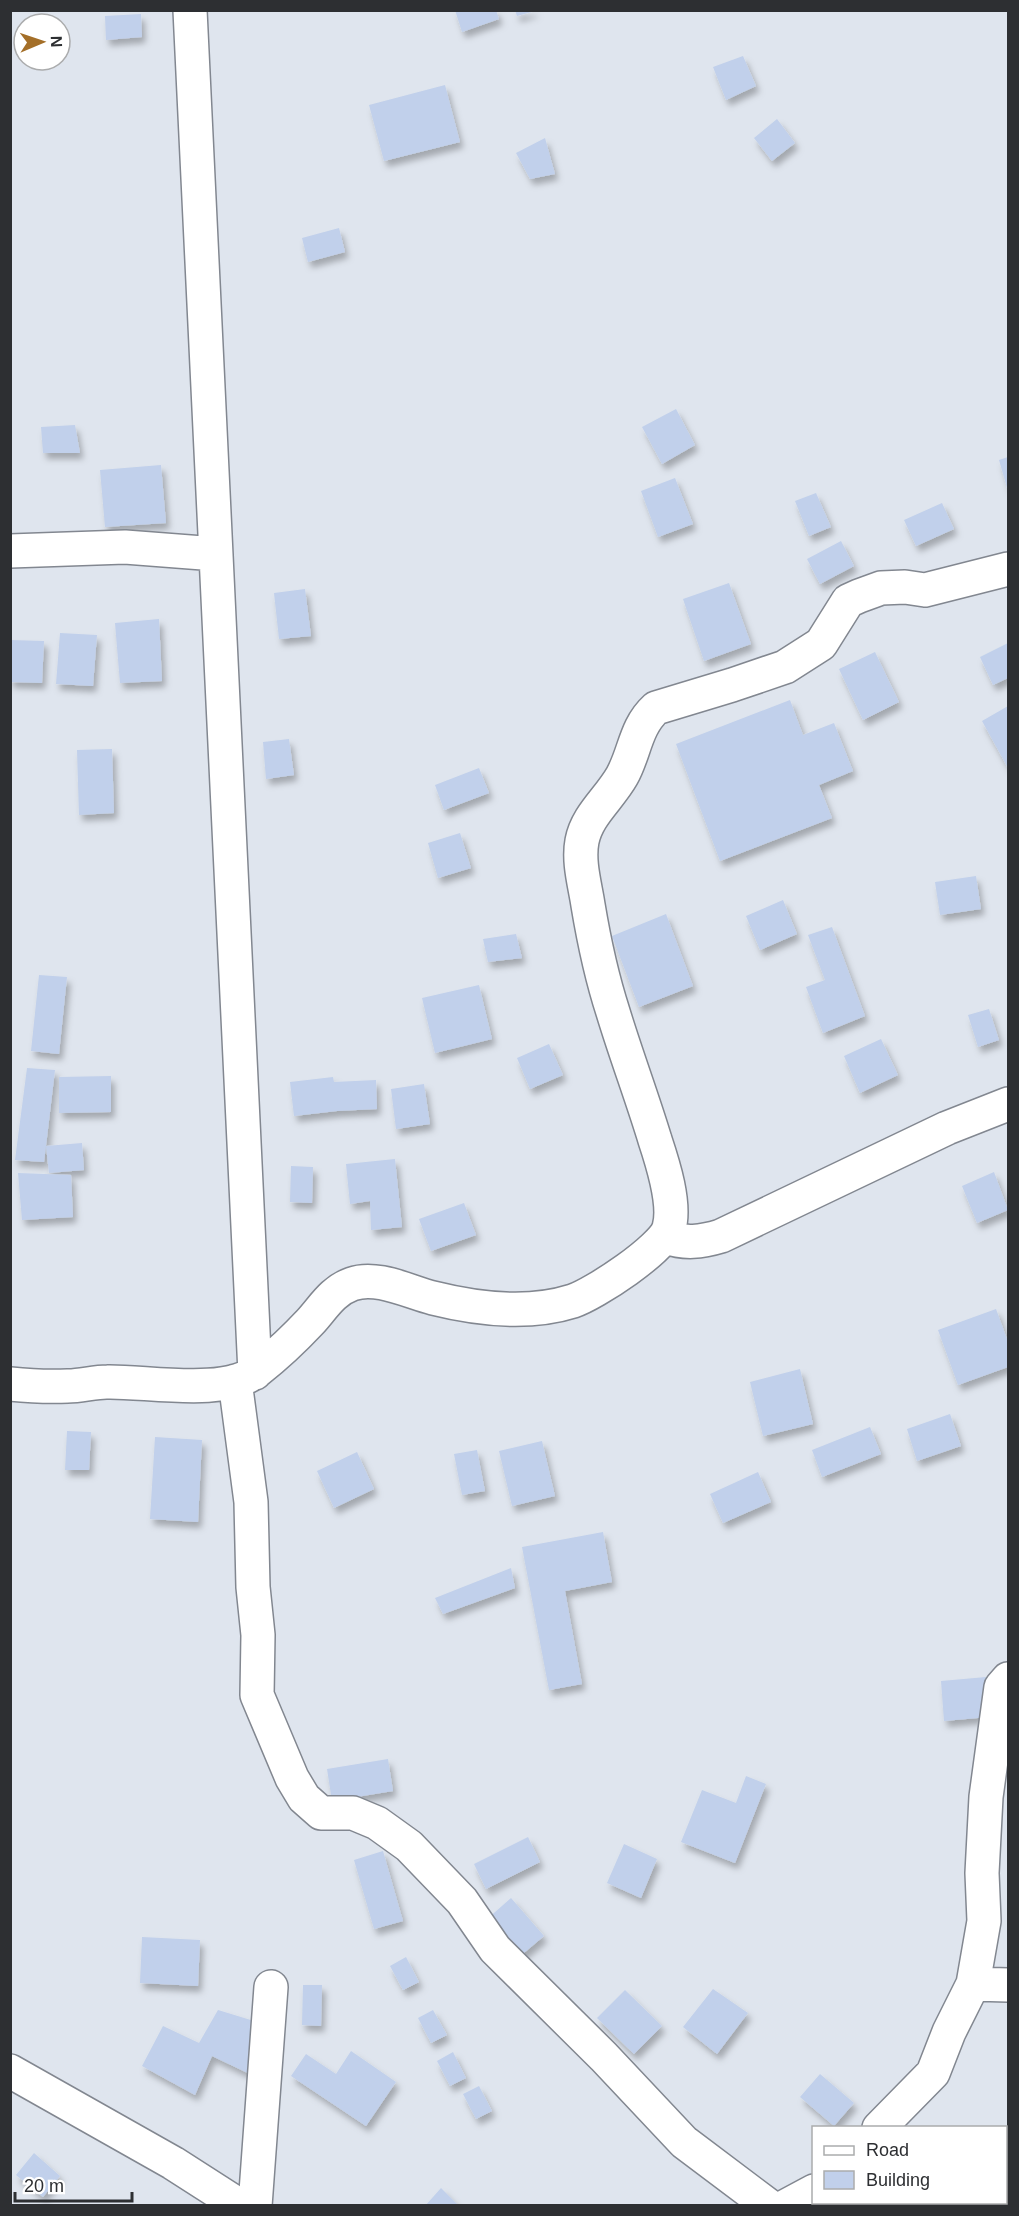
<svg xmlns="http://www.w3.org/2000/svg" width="1019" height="2216" font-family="Helvetica,sans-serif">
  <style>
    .building { fill: #c1d0eb; filter: url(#shadow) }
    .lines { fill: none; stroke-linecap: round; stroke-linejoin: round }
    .minor-casing { stroke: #828790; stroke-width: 36 }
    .minor { stroke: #fff; stroke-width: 33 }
  </style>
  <defs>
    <filter id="shadow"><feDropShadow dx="3.5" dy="6" stdDeviation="3" flood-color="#0004"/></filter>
  </defs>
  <rect width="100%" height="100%" fill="#dfe5ee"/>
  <path class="building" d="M 455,10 L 496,10 L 499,19 L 462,32 Z
    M 515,10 L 535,10 L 535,11 L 517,16 Z
    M 141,14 L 142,37 L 106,40 L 105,16 Z
    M 743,56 L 756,86 L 726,100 L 713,67 Z
    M 445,85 L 460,142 L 384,161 L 369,105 Z
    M 777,119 L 795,143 L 772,161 L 754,138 Z
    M 545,138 L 555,174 L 530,179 L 516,153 Z
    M 339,228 L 345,252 L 308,262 L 302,238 Z
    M 676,409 L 695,445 L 662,464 L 642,427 Z
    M 75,425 L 80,453 L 43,453 L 41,427 Z
    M 1008,457 L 1008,491 L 999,460 Z
    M 161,465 L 166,523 L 105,527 L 100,470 Z
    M 675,478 L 693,524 L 658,537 L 641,491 Z
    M 816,493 L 831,527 L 809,536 L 795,501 Z
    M 942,503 L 954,529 L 916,546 L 904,520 Z
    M 841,541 L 854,566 L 820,584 L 807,559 Z
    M 729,583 L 751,644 L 704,661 L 683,599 Z
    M 305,589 L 311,636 L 279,639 L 274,593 Z
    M 159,619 L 162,681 L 120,683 L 115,623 Z
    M 60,633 L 97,635 L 93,686 L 56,684 Z
    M 10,640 L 44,641 L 42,683 L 10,682 Z
    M 1008,643 L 1008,678 L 993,685 L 980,657 Z
    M 875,652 L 899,702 L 863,720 L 839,669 Z
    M 790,700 L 803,735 L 834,723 L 853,771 L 819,785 L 832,818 L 720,861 L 676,744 Z
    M 1008,706 L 1008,768 L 982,721 Z
    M 289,739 L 294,775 L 266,779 L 263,742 Z
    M 112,749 L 114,813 L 79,815 L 77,750 Z
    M 479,768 L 489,793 L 444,810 L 435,785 Z
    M 460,833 L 471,868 L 438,878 L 428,843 Z
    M 976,876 L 981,909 L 940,915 L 935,882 Z
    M 783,900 L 797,934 L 760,950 L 746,916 Z
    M 666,914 L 693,986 L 639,1007 L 612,936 Z
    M 832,927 L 865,1016 L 823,1033 L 806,987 L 825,980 L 808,935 Z
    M 516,934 L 522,958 L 488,962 L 483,939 Z
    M 39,975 L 67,977 L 59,1054 L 31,1051 Z
    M 479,985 L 492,1039 L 435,1053 L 422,998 Z
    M 989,1009 L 999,1040 L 978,1047 L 968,1015 Z
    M 881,1039 L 898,1075 L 860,1093 L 844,1056 Z
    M 549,1044 L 563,1075 L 530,1089 L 517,1058 Z
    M 27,1068 L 55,1070 L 46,1146 L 82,1143 L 84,1170 L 49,1173 L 46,1146 L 44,1162 L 15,1160 Z
    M 111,1076 L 111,1112 L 59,1113 L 59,1077 Z
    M 333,1077 L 334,1082 L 376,1080 L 377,1109 L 337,1111 L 294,1116 L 290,1082 Z
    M 424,1084 L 430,1124 L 396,1129 L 391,1089 Z
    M 395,1159 L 402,1227 L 371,1230 L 370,1201 L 350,1204 L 346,1164 Z
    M 291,1166 L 313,1167 L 312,1203 L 290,1202 Z
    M 994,1172 L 1008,1210 L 977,1223 L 962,1186 Z
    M 18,1173 L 71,1175 L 73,1217 L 22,1220 Z
    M 464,1203 L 476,1235 L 431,1251 L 419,1219 Z
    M 996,1309 L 1008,1342 L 1008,1367 L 958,1385 L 938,1330 Z
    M 800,1369 L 813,1424 L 763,1436 L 750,1382 Z
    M 950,1414 L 961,1446 L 917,1461 L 907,1429 Z
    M 870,1427 L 881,1454 L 822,1477 L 812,1450 Z
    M 67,1431 L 91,1432 L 89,1470 L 65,1470 Z
    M 155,1437 L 202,1440 L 198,1522 L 150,1519 Z
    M 542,1441 L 555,1496 L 512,1506 L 499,1451 Z
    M 477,1450 L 485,1491 L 462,1495 L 454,1454 Z
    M 357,1452 L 374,1489 L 334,1508 L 317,1471 Z
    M 758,1472 L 771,1502 L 723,1523 L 710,1494 Z
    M 603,1532 L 612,1582 L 565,1591 L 582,1684 L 549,1690 L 522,1547 Z
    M 511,1568 L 515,1588 L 443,1614 L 435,1598 Z
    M 986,1677 L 989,1717 L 944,1721 L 941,1681 Z
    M 388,1759 L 393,1791 L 332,1801 L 327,1769 Z
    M 746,1776 L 766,1784 L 735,1863 L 681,1842 L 702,1790 L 736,1803 Z
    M 528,1837 L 540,1862 L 486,1889 L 474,1864 Z
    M 624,1844 L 657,1859 L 641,1898 L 607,1883 Z
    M 383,1851 L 403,1921 L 374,1929 L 354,1860 Z
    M 511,1898 L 544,1936 L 518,1958 L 486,1920 Z
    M 142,1937 L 200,1940 L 198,1986 L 140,1983 Z
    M 406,1957 L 419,1982 L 403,1990 L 390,1966 Z
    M 303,1985 L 322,1985 L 321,2026 L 302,2025 Z
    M 713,1989 L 748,2013 L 717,2054 L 683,2027 Z
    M 625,1990 L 662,2026 L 634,2054 L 597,2018 Z
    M 218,2010 L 264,2024 L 254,2076 L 212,2056 L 195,2095 L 142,2066 L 163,2026 L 199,2043 Z
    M 433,2010 L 447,2035 L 431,2043 L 418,2018 Z
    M 351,2051 L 396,2082 L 366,2126 L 291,2076 L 306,2054 L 336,2074 Z
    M 453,2052 L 466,2078 L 450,2086 L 437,2061 Z
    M 820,2074 L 854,2103 L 834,2126 L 800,2097 Z
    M 479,2086 L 492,2111 L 476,2119 L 463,2094 Z
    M 34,2153 L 60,2176 L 43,2197 L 16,2175 Z
    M 441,2188 L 459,2206 L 425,2206 Z"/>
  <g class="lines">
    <g class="minor-casing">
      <path id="minor" d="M 190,10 L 255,1373
        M 10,551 L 125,547 L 216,554
        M 666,1237 C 685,1244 701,1242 721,1236 L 947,1128 L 1008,1104
        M 235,1381 L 251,1502 L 253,1587 L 258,1635 L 257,1695 L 292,1778 L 304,1798 L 321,1813 L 353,1813 L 377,1823 L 409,1846 L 462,1901 L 495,1949 L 604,2057 L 684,2142 L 769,2206
        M 10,1384 C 30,1386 49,1387 68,1386 C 81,1386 94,1382 107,1382 C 147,1381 226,1397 258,1370 C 276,1356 294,1339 310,1322 C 323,1308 332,1291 352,1284 C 377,1275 409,1292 433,1298 C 477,1309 529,1315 573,1301 C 594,1294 663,1249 669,1228 C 676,1204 663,1164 655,1140 C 642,1097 626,1055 613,1012 C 602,978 594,941 588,905 C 585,885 578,862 582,841 C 587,815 609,799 622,776 C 635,753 635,727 656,708 L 732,685 L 785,667 L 821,644 L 848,601 L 859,596 L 881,588 L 905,587 L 925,590 L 1008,569
        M 973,1984 L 1008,1985
        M 10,2071 L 173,2163 L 240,2206
        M 879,2128 L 933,2073 L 949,2032 L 973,1984 L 984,1921 L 982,1873 L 986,1797 L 1001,1687 L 1008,1679
        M 255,2206 L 271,1987
        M 786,2206 L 814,2191"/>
    </g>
    <use href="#minor" class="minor"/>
  </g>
  <rect width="1019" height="2216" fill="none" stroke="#2d2f32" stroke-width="24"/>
  <rect x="812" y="2126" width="195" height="78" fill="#ffffff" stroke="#abacad" stroke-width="1.5"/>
  <rect x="824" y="2146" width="30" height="9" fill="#ffffff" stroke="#abacad" stroke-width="1.5"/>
  <text x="866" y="2156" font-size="18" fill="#2d2f32">Road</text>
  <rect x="824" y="2171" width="30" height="18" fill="#c1d0eb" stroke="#abacad" stroke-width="1.5"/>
  <text x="866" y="2186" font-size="18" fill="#2d2f32">Building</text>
  <g transform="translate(42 42) rotate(88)"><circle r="28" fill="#ffffff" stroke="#abacad" stroke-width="1.5"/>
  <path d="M0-4.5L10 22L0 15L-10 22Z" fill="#a46f28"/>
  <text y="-9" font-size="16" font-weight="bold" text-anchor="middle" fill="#2d2f32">N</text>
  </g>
  <path d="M15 2192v9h117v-9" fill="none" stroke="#2d2f32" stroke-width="3"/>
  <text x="24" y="2192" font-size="18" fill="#2d2f32" stroke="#ffffff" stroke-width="4.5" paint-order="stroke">20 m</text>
</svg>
